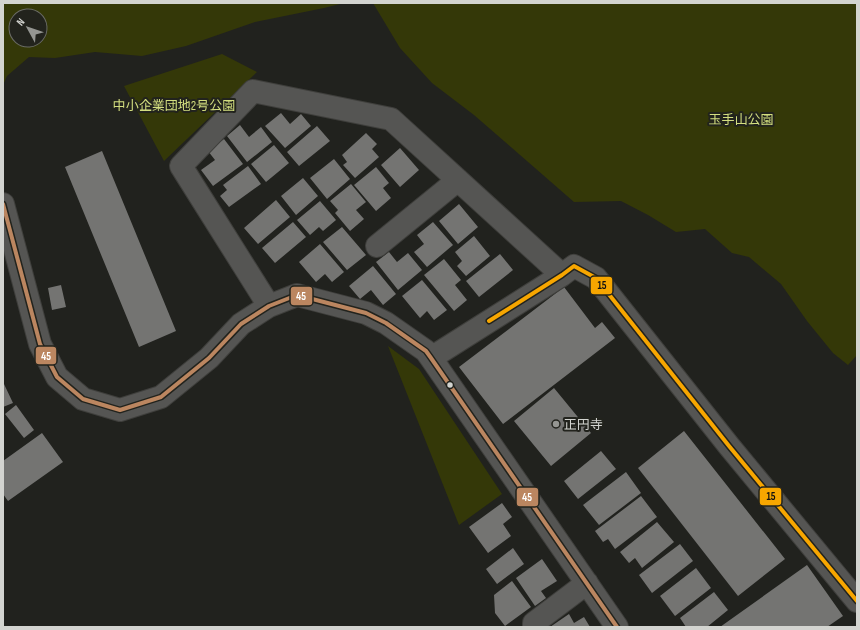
<svg xmlns="http://www.w3.org/2000/svg" width="860" height="630" font-family="'Sofia Sans Condensed','Noto Sans JP',sans-serif">
  <style>
    .green { fill: #343808; fill-rule: evenodd }
    .building { fill: #747472 }
    .lines { fill: none; stroke-linecap: round; stroke-linejoin: round }
    .street-casing { stroke: #3f3f3c; stroke-width: 24 }
    .street { stroke: #555553; stroke-width: 22 }
    .bus-1-casing { stroke: #22231d; stroke-width: 7 }
    .bus-2-casing { stroke: #22231d; stroke-width: 7 }
    .bus-1 { stroke: #bb8660; stroke-width: 4 }
    .bus-2 { stroke: #f7a600; stroke-width: 4 }
    .bus-dot { fill: #d3d4d0; stroke: #22231d; stroke-width: 1.5 }
    .poi-dot { fill: #959692; stroke: #22231d; stroke-width: 1.5 }
    .labels { text-anchor: middle; stroke-width: 4; stroke-linejoin: round; paint-order: stroke }
    .park-label { font-size: 13px; fill: #d3de7f; stroke: #22231d }
    .poi-label { font-size: 13px; fill: #d3d4d0; stroke: #22231d; text-anchor: start }
    .line-badge { stroke: #22231d; stroke-width: 1.5 }
    .badge-label { font-size: 11px; text-anchor: middle; font-weight: bold; fill: #fff }
    .pale-badge-label { font-size: 11px; text-anchor: middle; font-weight: bold; fill: #111 }
  </style>
  <rect width="100%" height="100%" fill="#21221e"/>
  <path class="green" d="M 3,3 L 344,3 L 324,8 L 255,22 L 186,46 L 142,56 L 95,52 L 55,58 L 29,57 L 7,76 L 3,85 ZM 16,16 L 40,16 L 40,40 L 16,40 Z
    M 373,3 L 857,3 L 857,355 L 848,365 L 833,353 L 807,321 L 781,284 L 749,257 L 732,253 L 705,229 L 676,232 L 648,215 L 621,201 L 574,202 L 474,115 L 432,83 L 400,48 Z
    M 222,54 L 257,72 L 164,161 L 124,86 Z
    M 388,346 L 419,369 L 502,494 L 459,525 Z"/>
  <path class="building" d="M 281,113 L 290,124 L 301,114 L 311,126 L 285,148 L 265,126 Z
    M 240,125 L 249,137 L 261,127 L 272,142 L 247,162 L 227,136 Z
    M 317,126 L 330,141 L 299,166 L 287,152 Z
    M 366,133 L 377,144 L 372,149 L 379,157 L 355,178 L 343,165 L 347,162 L 342,155 Z
    M 224,139 L 243,164 L 213,186 L 201,170 L 215,160 L 208,151 Z
    M 274,145 L 289,163 L 266,182 L 251,164 Z
    M 400,148 L 419,170 L 400,187 L 381,165 Z
    M 102,151 L 176,331 L 139,347 L 65,167 Z
    M 334,159 L 350,179 L 327,199 L 310,178 Z
    M 248,166 L 261,184 L 229,207 L 220,196 L 227,190 L 223,185 Z
    M 376,167 L 389,183 L 383,188 L 391,198 L 376,211 L 354,185 Z
    M 303,178 L 318,196 L 296,215 L 281,196 Z
    M 351,184 L 366,202 L 356,210 L 364,219 L 350,231 L 335,213 L 338,210 L 330,201 Z
    M 276,200 L 290,217 L 258,244 L 244,228 Z
    M 320,201 L 336,220 L 323,231 L 319,227 L 310,235 L 297,220 Z
    M 459,204 L 478,227 L 458,244 L 439,221 Z
    M 293,222 L 306,237 L 275,263 L 262,248 Z
    M 433,222 L 453,245 L 427,267 L 414,252 L 424,244 L 417,235 Z
    M 342,227 L 366,255 L 347,270 L 323,242 Z
    M 474,236 L 490,256 L 466,276 L 457,266 L 462,261 L 455,252 Z
    M 320,244 L 344,272 L 332,282 L 325,274 L 316,282 L 299,262 Z
    M 389,252 L 397,262 L 408,253 L 422,270 L 398,290 L 376,262 Z
    M 500,254 L 513,270 L 479,297 L 466,281 Z
    M 444,259 L 461,280 L 455,285 L 467,300 L 454,311 L 424,275 Z
    M 373,266 L 396,294 L 383,305 L 371,290 L 360,299 L 349,286 Z
    M 422,280 L 447,310 L 434,320 L 427,311 L 420,318 L 402,296 Z
    M 61,285 L 66,307 L 52,310 L 48,288 Z
    M 564,287 L 595,328 L 602,322 L 615,338 L 503,424 L 459,367 Z
    M 3,384 L 4,384 L 13,403 L 3,407 Z
    M 554,388 L 591,433 L 551,466 L 514,421 Z
    M 16,405 L 34,430 L 24,438 L 5,414 Z
    M 684,431 L 785,559 L 738,596 L 638,468 Z
    M 42,433 L 63,462 L 8,501 L 3,494 L 3,461 Z
    M 601,451 L 616,469 L 578,499 L 564,481 Z
    M 626,472 L 641,493 L 599,525 L 583,505 Z
    M 641,496 L 657,517 L 615,549 L 608,539 L 603,542 L 595,531 Z
    M 502,503 L 512,517 L 503,524 L 511,536 L 488,553 L 469,527 Z
    M 657,522 L 674,542 L 642,568 L 635,558 L 629,563 L 620,552 Z
    M 680,544 L 693,561 L 652,593 L 639,575 Z
    M 513,548 L 524,564 L 497,584 L 486,569 Z
    M 542,559 L 557,581 L 541,591 L 546,598 L 535,606 L 516,578 Z
    M 807,565 L 843,616 L 827,627 L 720,627 Z
    M 696,568 L 711,588 L 675,616 L 660,596 Z
    M 512,581 L 531,607 L 505,626 L 495,613 L 494,595 Z
    M 714,592 L 728,610 L 707,627 L 686,627 L 680,618 Z
    M 569,614 L 574,623 L 584,617 L 590,627 L 550,627 Z"/>
  <g class="lines">
    <g class="street-casing">
      <path id="street" d="M 3,204 L 40,344 L 57,377 L 83,399 L 120,410 L 161,397 L 209,358 L 241,324 L 269,306 L 297,295 L 366,313 L 386,323 L 426,351 L 431,358 L 617,627
        M 377,246 L 458,180
        M 269,306 L 181,166 L 253,91 L 391,119 L 562,275
        M 431,358 L 562,275 L 574,266 L 596,278 L 729,446 L 857,601
        M 534,627 L 534,623 L 587,583"/>
    </g>
    <use href="#street" class="street"/>
    <g class="bus-1-casing">
      <path id="bus-1" d="M 3,204 L 40,344 L 57,377 L 83,399 L 120,410 L 161,397 L 209,358 L 241,324 L 269,306 L 297,295 L 366,313 L 386,323 L 426,351 L 431,358 L 617,627"/>
    </g>
    <g class="bus-2-casing">
      <path id="bus-2" d="M 489,321 L 562,275 L 574,266 L 596,278 L 729,446 L 857,601"/>
    </g>
    <use href="#bus-1" class="bus-1"/>
    <use href="#bus-2" class="bus-2"/>
  </g>
  <circle class="bus-dot" cx="450" cy="385" r="3.5"/>
  <circle class="poi-dot" cx="556" cy="424" r="4"/>
  <g class="labels">
    <g class="park-label">
      <text x="174" y="110">中小企業団地2号公園</text>
      <text x="741" y="124">玉手山公園</text>
    </g>
    <g class="poi-label">
      <text x="564" y="429">正円寺</text>
    </g>
  </g>
  <g class="line-badge">
    <rect x="590" y="276" width="23" height="19" rx="4" fill="#f7a600"/>
    <rect x="290" y="286" width="23" height="20" rx="4" fill="#bb8660"/>
    <rect x="35" y="346" width="22" height="19" rx="4" fill="#bb8660"/>
    <rect x="759" y="487" width="23" height="19" rx="4" fill="#f7a600"/>
    <rect x="516" y="487" width="23" height="20" rx="4" fill="#bb8660"/>
  </g>
  <g class="badge-label">
    <text x="301" y="300">45</text>
    <text x="46" y="360">45</text>
    <text x="527" y="501">45</text>
  </g>
  <g class="pale-badge-label">
    <text x="602" y="289">15</text>
    <text x="771" y="500">15</text>
  </g>
  <rect width="860" height="630" fill="none" stroke="#d3d4d0" stroke-width="8"/>
  <g transform="translate(28 28) rotate(310)"><circle r="19" fill="#22231d" stroke="#696a65"/>
  <path d="M0-3L7 15L0 10L-7 15Z" fill="#959692"/>
  <text y="-6" font-size="11" font-weight="bold" text-anchor="middle" fill="#d3d4d0">N</text>
  </g>
</svg>
